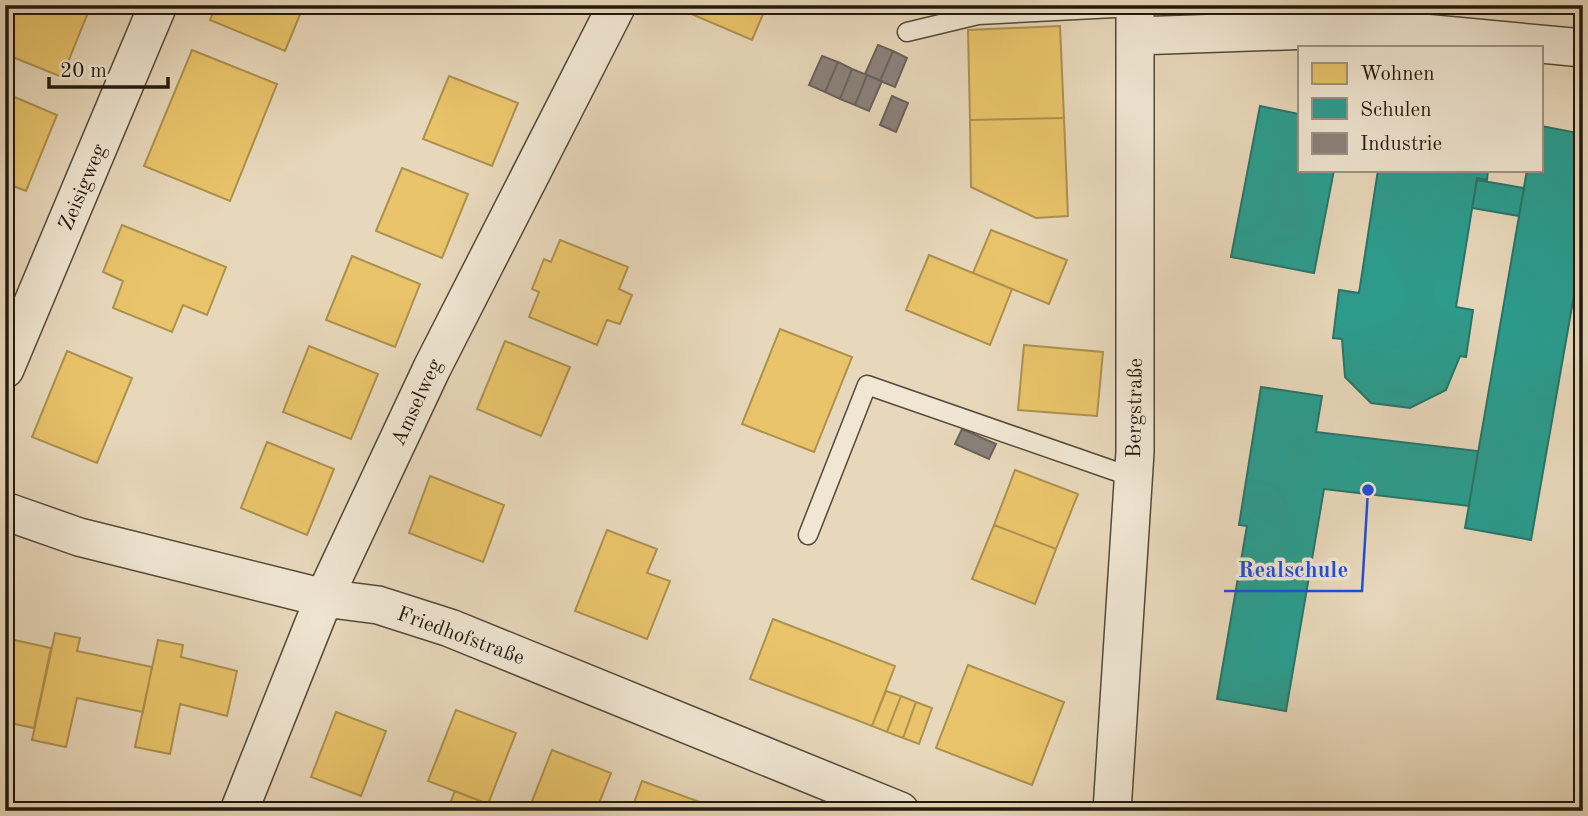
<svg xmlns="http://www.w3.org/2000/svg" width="1588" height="816" font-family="'Old Standard TT',serif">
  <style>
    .homes { fill: #e9c46a; stroke: #ad914f; stroke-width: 2 }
    .schools { fill: #2a9d8f; stroke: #277569; stroke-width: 2 }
    .industry { fill: #8a817c; stroke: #6a625b; stroke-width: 2 }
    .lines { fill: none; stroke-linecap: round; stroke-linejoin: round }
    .service-casing { stroke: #53493a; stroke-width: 21 }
    .minor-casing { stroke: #53493a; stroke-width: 40 }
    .service { stroke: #f0e6d3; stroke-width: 18 }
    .minor { stroke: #f0e6d3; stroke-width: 37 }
    .labels { text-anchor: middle; stroke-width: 7; stroke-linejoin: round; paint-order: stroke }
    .street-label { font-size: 21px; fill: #21190f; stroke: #f0e6d3 }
    .leader { fill: none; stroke: #1d4ed8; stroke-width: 2.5 }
    .callout-dot { fill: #1d4ed8; stroke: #f0e6d3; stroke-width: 2.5 }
    .callout-label { font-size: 23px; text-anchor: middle; font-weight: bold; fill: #1d4ed8; stroke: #f0e6d3; stroke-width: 7; stroke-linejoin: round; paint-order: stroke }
  </style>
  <rect width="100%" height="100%" fill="#e8d8bb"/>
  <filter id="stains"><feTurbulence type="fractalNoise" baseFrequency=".00286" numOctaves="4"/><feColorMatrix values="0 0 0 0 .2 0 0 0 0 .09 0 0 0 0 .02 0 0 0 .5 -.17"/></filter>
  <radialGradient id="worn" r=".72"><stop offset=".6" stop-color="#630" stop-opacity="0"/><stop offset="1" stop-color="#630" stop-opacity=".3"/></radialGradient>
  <path class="homes" d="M 5,5 L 76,5 L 89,10 L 62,77 L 5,54 Z
    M 216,5 L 304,5 L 285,51 L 210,20 Z
    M 684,5 L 767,5 L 752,40 L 682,10 Z
    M 1060,26 L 1064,118 L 970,120 L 968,30 Z
    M 192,50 L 277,84 L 230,201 L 144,166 Z
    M 449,76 L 518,103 L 492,166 L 423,139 Z
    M 5,93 L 57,115 L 26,191 L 5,183 Z
    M 1064,118 L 1068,216 L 1036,218 L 971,187 L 970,120 Z
    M 402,168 L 468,194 L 442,258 L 376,231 Z
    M 122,225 L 226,267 L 207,315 L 183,305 L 172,332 L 113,308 L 123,281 L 103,272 Z
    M 991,230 L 1067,260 L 1049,304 L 973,273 Z
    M 560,240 L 628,267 L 619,289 L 632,295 L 620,324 L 607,320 L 597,345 L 529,317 L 539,292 L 532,289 L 544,259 L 551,262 Z
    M 929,255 L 1012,289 L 990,345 L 906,310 Z
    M 352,256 L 420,284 L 395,347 L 326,320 Z
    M 780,329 L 852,357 L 814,452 L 742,424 Z
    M 505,341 L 570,367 L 541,436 L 477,409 Z
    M 1024,345 L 1103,352 L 1097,416 L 1018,410 Z
    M 309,346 L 378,374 L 351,439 L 283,412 Z
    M 67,351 L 132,378 L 97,463 L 32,437 Z
    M 267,442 L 334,469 L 307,535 L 241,508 Z
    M 1015,470 L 1078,494 L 1056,549 L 994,525 Z
    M 430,476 L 504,505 L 483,562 L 409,533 Z
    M 994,525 L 1056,549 L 1035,604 L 972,579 Z
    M 607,530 L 657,549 L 647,573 L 670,581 L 647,639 L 575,611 Z
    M 773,619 L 895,666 L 872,726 L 750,679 Z
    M 55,633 L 80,638 L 77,651 L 152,667 L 143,712 L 77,698 L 66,747 L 32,740 Z
    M 5,638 L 51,648 L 34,728 L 5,722 Z
    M 158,640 L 183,645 L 181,657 L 237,671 L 227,716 L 180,704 L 170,754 L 135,747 Z
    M 968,665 L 1064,702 L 1032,785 L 936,748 Z
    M 886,691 L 901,696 L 887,732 L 872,726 Z
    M 901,696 L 916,702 L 903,738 L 887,732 Z
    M 916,702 L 932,708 L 919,744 L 903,738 Z
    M 456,710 L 516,733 L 488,804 L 428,781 Z
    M 336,712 L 386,731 L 361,796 L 311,777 Z
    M 552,750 L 611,773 L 596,811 L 534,811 L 529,809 Z
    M 642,781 L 700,802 L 697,811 L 631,811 Z
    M 455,791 L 488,804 L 504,811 L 447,811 Z"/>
  <path class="schools" d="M 1260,106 L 1299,114 L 1299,170 L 1334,170 L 1314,273 L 1231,257 Z
    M 1541,126 L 1583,134 L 1583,244 L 1531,540 L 1465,528 L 1527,170 L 1541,170 Z
    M 1378,170 L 1488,170 L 1487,180 L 1477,178 L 1456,307 L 1473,310 L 1466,357 L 1460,356 L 1446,390 L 1410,408 L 1371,403 L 1345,377 L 1342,339 L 1333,338 L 1339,290 L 1359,293 Z
    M 1477,180 L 1524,188 L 1519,216 L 1472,208 Z
    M 1261,387 L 1322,396 L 1316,432 L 1478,451 L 1469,506 L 1324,489 L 1286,711 L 1217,699 L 1247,526 L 1239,525 Z"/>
  <path class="industry" d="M 888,5 L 913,5 L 909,14 Z
    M 878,45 L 893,51 L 880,81 L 865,74 Z
    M 893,51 L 907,58 L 895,87 L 880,81 Z
    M 822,56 L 838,62 L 825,92 L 809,85 Z
    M 838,62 L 852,69 L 840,99 L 825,92 Z
    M 852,69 L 867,75 L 855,105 L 840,99 Z
    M 867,75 L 882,81 L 869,111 L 855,105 Z
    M 892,96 L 908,103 L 896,132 L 880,125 Z
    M 962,429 L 996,444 L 989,459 L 955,444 Z"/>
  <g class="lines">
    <g class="service-casing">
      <path id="service" d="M 907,32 L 978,15 L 1135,7
        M 808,535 L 867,385 L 1132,477"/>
    </g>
    <g class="minor-casing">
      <path id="minor" d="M 1136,36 L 1369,28 L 1583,48
        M 5,369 L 158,5
        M 5,511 L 79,537 L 324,598 L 378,605 L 450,628 L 900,811
        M 239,811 L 324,598 L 432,368 L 617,5
        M 1112,811 L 1135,452 L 1135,5"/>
    </g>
    <use href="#service" class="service"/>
    <use href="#minor" class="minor"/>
  </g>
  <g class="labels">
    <g class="street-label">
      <text transform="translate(82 187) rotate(-67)" y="7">Zeisigweg</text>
      <text transform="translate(416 402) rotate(-65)" y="7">Amselweg</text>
      <text transform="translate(1134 408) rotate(-89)" y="7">Bergstraße</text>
      <text transform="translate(461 635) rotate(20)" y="7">Friedhofstraße</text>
    </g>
  </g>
  <path class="leader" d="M1368 490L1362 591H1224"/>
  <circle class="callout-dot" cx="1368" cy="490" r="7"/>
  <g class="callout-label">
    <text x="1293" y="577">Realschule</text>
  </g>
  <rect width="1588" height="816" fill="none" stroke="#e8d8bb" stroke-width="28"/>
  <rect x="7" y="7" width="1574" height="802" fill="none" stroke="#21190f" stroke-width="3.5"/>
  <rect x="14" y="14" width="1560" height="788" fill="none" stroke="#21190f" stroke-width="2"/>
  <rect x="1298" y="46" width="245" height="126" fill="#f0e6d3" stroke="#9d9485" stroke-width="2"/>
  <rect x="1312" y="63" width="35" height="21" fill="#e9c46a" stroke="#9d9485" stroke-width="2"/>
  <text x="1360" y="80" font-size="21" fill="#21190f">Wohnen</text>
  <rect x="1312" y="98" width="35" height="21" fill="#2a9d8f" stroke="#9d9485" stroke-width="2"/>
  <text x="1360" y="116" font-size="21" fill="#21190f">Schulen</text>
  <rect x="1312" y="133" width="35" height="21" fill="#8a817c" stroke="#9d9485" stroke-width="2"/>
  <text x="1360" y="150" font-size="21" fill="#21190f">Industrie</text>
  <path d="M49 77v10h119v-10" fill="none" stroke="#21190f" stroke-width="3.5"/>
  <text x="60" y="77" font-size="21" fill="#21190f" stroke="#f0e6d3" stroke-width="5" paint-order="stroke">20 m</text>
  <rect width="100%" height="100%" filter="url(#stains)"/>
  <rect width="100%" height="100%" fill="url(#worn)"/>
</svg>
